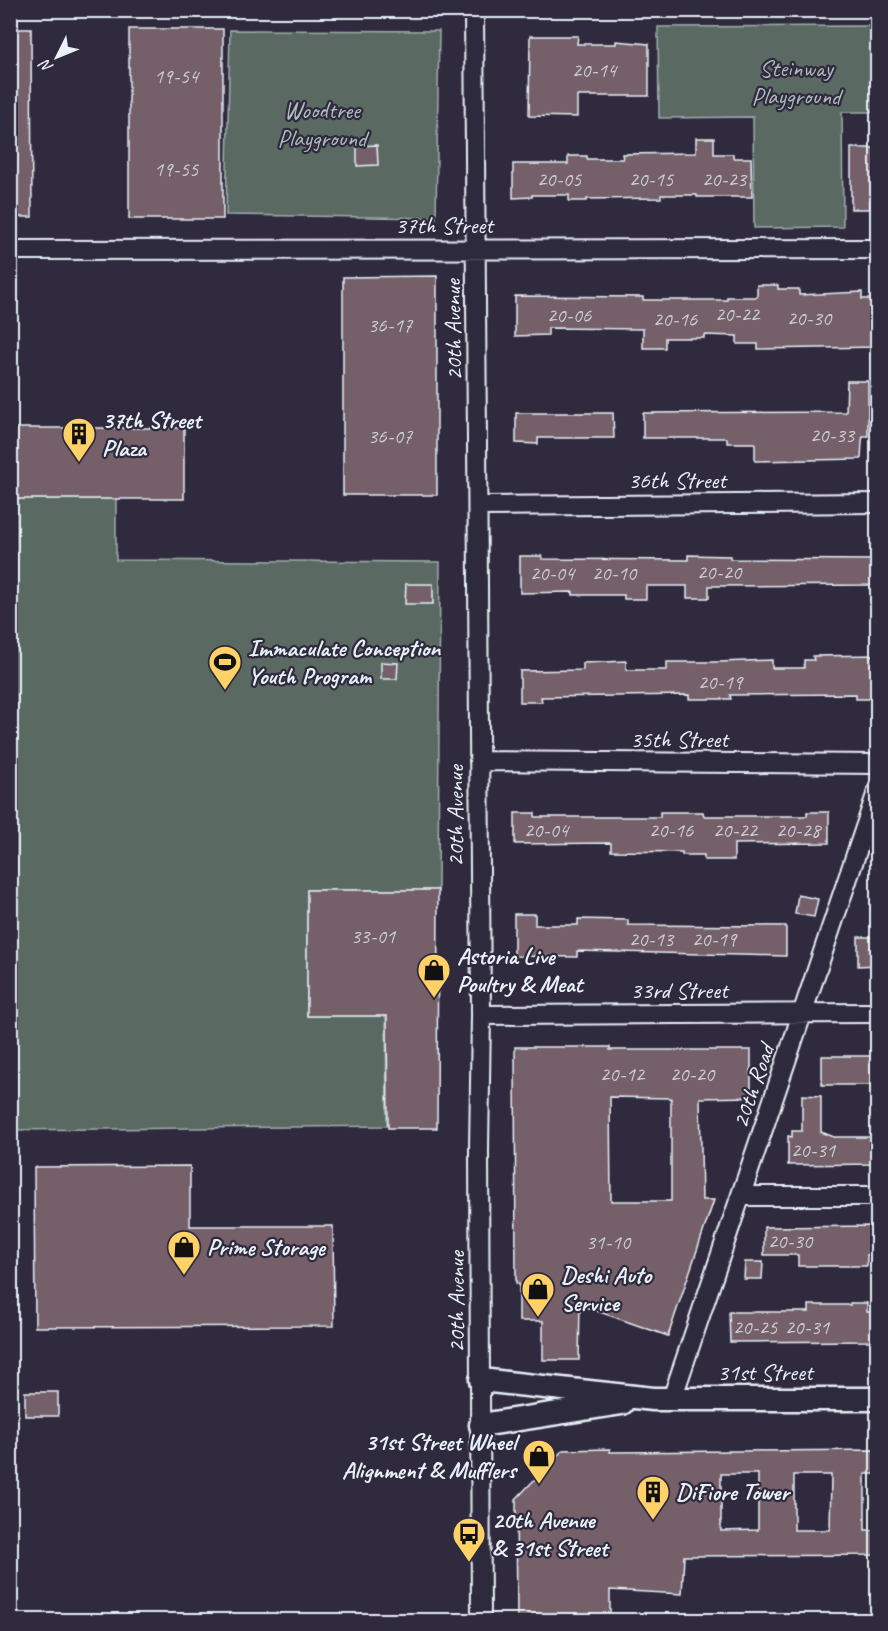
<svg xmlns="http://www.w3.org/2000/svg" width="888" height="1631" font-family="Caveat,sans-serif">
  <style>
    .park { fill: #5a6a62; stroke: #a1aead; stroke-width: 1.5 }
    .building { fill: #75616b; stroke: #e8f1f8; stroke-width: 1.5; fill-rule: evenodd }
    .lines { fill: none; stroke-linecap: round; stroke-linejoin: round }
    .minor-casing { stroke: #e8f1f8; stroke-width: 22 }
    .tertiary-casing { stroke: #e8f1f8; stroke-width: 27 }
    .minor { stroke: #2f2a3d; stroke-width: 18 }
    .tertiary { stroke: #2f2a3d; stroke-width: 22 }
    .labels { text-anchor: middle; stroke-width: 4.5; stroke-linejoin: round; paint-order: stroke }
    .number-label { font-size: 21px; fill: #cbcdd5 }
    .park-label { font-size: 24px; fill: #afbbbc; stroke: #2f2a3d }
    .street-label { font-size: 24px; fill: #e8f1f8; stroke: #2f2a3d }
    .poi-label { font-size: 24px; font-weight: bold; fill: #e8f1f8; stroke: #2f2a3d; text-anchor: start }
  </style>
  <rect width="100%" height="100%" fill="#2f2a3d"/>
  <filter id="ink" filterUnits="userSpaceOnUse"><feTurbulence type="fractalNoise" baseFrequency=".0167" numOctaves="2"/><feDisplacementMap in="SourceGraphic" scale="12" xChannelSelector="R" yChannelSelector="G"/><feConvolveMatrix kernelMatrix="1 2 1 2 8 2 1 2 1" color-interpolation-filters="sRGB"/></filter>
  <g filter="url(#ink)">
    <path class="park" d="M 877,26 L 877,112 L 842,112 L 843,227 L 754,228 L 753,117 L 659,118 L 658,27 Z
      M 230,30 L 439,31 L 436,218 L 226,215 Z
      M 10,499 L 116,499 L 116,560 L 440,562 L 438,890 L 307,890 L 307,1016 L 386,1016 L 387,1126 L 11,1130 Z"/>
    <path class="building" d="M 10,29 L 31,29 L 32,217 L 10,217 Z
      M 129,29 L 223,29 L 223,219 L 129,219 Z
      M 530,36 L 578,36 L 577,44 L 616,44 L 616,41 L 649,44 L 649,96 L 577,96 L 577,117 L 529,116 Z
      M 696,138 L 714,138 L 714,154 L 733,154 L 733,158 L 751,158 L 752,197 L 697,197 L 697,195 L 661,195 L 661,198 L 587,199 L 587,201 L 569,201 L 569,195 L 532,195 L 532,197 L 513,198 L 513,164 L 568,164 L 568,156 L 587,156 L 587,159 L 623,159 L 622,154 L 696,153 Z
      M 377,145 L 378,165 L 357,166 L 357,146 Z
      M 851,148 L 878,148 L 878,200 L 870,200 L 870,209 L 851,209 Z
      M 437,276 L 437,495 L 343,495 L 343,277 Z
      M 757,285 L 778,285 L 778,289 L 799,289 L 799,295 L 862,292 L 862,299 L 878,299 L 878,347 L 758,349 L 758,344 L 737,344 L 737,336 L 704,335 L 704,338 L 665,338 L 665,348 L 643,348 L 643,329 L 548,328 L 548,335 L 515,336 L 515,296 L 643,297 L 643,300 L 727,300 L 727,297 L 757,297 Z
      M 847,381 L 868,381 L 868,436 L 863,436 L 862,441 L 861,459 L 755,461 L 755,443 L 727,443 L 727,438 L 643,438 L 643,413 L 846,412 Z
      M 516,413 L 613,413 L 614,438 L 538,438 L 538,444 L 516,443 Z
      M 10,428 L 184,428 L 184,499 L 10,499 Z
      M 688,555 L 730,556 L 730,559 L 878,560 L 878,585 L 709,586 L 709,598 L 687,598 L 687,586 L 646,586 L 646,599 L 624,599 L 624,595 L 573,595 L 573,592 L 520,593 L 520,556 L 542,556 L 542,559 L 688,560 Z
      M 406,584 L 433,584 L 433,604 L 405,604 Z
      M 877,655 L 878,699 L 856,699 L 856,694 L 730,695 L 731,699 L 689,699 L 689,695 L 541,697 L 542,702 L 520,702 L 520,671 L 583,670 L 583,663 L 626,661 L 626,670 L 667,670 L 667,662 L 720,662 L 772,660 L 772,668 L 804,668 L 804,660 L 814,660 L 813,656 Z
      M 381,662 L 398,663 L 397,679 L 381,679 Z
      M 660,812 L 703,812 L 704,816 L 807,816 L 807,812 L 829,812 L 829,843 L 734,844 L 734,860 L 704,860 L 704,855 L 682,855 L 682,852 L 611,851 L 611,843 L 515,844 L 515,813 L 535,813 L 535,817 L 660,817 Z
      M 307,890 L 438,890 L 437,1128 L 388,1128 L 387,1016 L 307,1016 Z
      M 798,895 L 818,899 L 814,917 L 795,914 Z
      M 514,914 L 535,914 L 535,925 L 578,925 L 578,919 L 628,920 L 628,925 L 786,926 L 786,956 L 577,951 L 577,957 L 514,956 Z
      M 858,937 L 878,937 L 878,965 L 858,966 Z
      M 515,1047 L 610,1047 L 610,1050 L 751,1050 L 751,1097 L 700,1098 L 702,1200 L 714,1200 L 668,1336 L 580,1305 L 579,1360 L 543,1360 L 543,1321 L 519,1321 L 519,1284 L 516,1283 ZM 610,1097 L 671,1098 L 671,1201 L 611,1201 Z
      M 822,1056 L 878,1056 L 878,1085 L 822,1085 Z
      M 802,1095 L 821,1096 L 821,1132 L 834,1137 L 878,1137 L 878,1164 L 788,1165 L 788,1136 L 792,1137 L 792,1131 L 802,1131 Z
      M 190,1166 L 190,1226 L 333,1226 L 334,1326 L 35,1327 L 34,1167 Z
      M 878,1226 L 878,1254 L 867,1255 L 867,1266 L 798,1266 L 798,1255 L 764,1255 L 764,1227 Z
      M 745,1262 L 763,1262 L 762,1279 L 744,1279 Z
      M 850,1303 L 867,1303 L 867,1312 L 878,1312 L 878,1341 L 730,1342 L 729,1312 L 809,1312 L 809,1305 L 850,1305 Z
      M 25,1392 L 58,1392 L 58,1416 L 25,1416 Z
      M 610,1449 L 610,1452 L 878,1450 L 878,1474 L 865,1474 L 865,1530 L 878,1530 L 878,1555 L 684,1556 L 682,1594 L 610,1590 L 610,1620 L 517,1620 L 516,1499 L 563,1450 ZM 721,1474 L 758,1474 L 758,1530 L 721,1531 ZM 794,1475 L 831,1475 L 830,1530 L 794,1530 Z"/>
    <g class="lines">
      <g class="minor-casing">
        <path id="minor" d="M 474,10 L 481,1015 L 479,1149 L 481,1620
          M 10,250 L 878,249
          M 478,506 L 878,503
          M 479,761 L 878,764
          M 481,1015 L 878,1013
          M 741,1196 L 878,1196
          M 672,1399 L 878,789"/>
      </g>
      <g class="tertiary-casing">
        <path id="tertiary" d="M 481,1380 L 653,1399 L 878,1399
          M 481,1425 L 622,1403"/>
      </g>
      <use href="#minor" class="minor"/>
      <use href="#tertiary" class="tertiary"/>
    </g>
  </g>
  <defs>
    <g id="building-pin" transform="scale(1.725)"><path d="M0 17L-7.5 6A9.5 9.5 0 1 1 7.5 6Z" fill="#ffd166" stroke="#2f2a3d"/><path d="M-4-6H4V6H1V3H-1V6H-4ZM-2.5-4.3h1.7v1.8h-1.7ZM.8-4.3h1.7v1.8H.8ZM-2.5-1h1.7V.8h-1.7ZM.8-1h1.7V.8H.8Z" fill="#111"/></g>
    <g id="stadium-pin" transform="scale(1.725)"><path d="M0 17L-7.5 6A9.5 9.5 0 1 1 7.5 6Z" fill="#ffd166" stroke="#2f2a3d"/><path d="M0-5a6.5 5 0 1 0 0 10a6.5 5 0 1 0 0-10ZM-3.5-1.8h7v3.6h-7Z" fill="#111"/></g>
    <g id="shop-pin" transform="scale(1.725)"><path d="M0 17L-7.5 6A9.5 9.5 0 1 1 7.5 6Z" fill="#ffd166" stroke="#2f2a3d"/><path d="M-5-2.5h2.3a2.7 3.5 0 0 1 5.4 0H5L5.5 6h-11ZM-1.5-2.5h3a1.5 2.3 0 0 0-3 0Z" fill="#111"/></g>
    <g id="bus-pin" transform="scale(1.725)"><path d="M0 17L-7.5 6A9.5 9.5 0 1 1 7.5 6Z" fill="#ffd166" stroke="#2f2a3d"/><path d="M-5-6H5V4H4V6H2V4H-2V6H-4V4H-5ZM-3.5-4V0h7V-4ZM-3.5 1.2v1.5H-2V1.2ZM2 1.2v1.5H3.5V1.2Z" fill="#111"/></g>
  </defs>
  <g fill-rule="evenodd">
    <use href="#building-pin" x="79" y="434"/>
    <use href="#stadium-pin" x="225" y="662"/>
    <use href="#shop-pin" x="434" y="970"/>
    <use href="#shop-pin" x="184" y="1247"/>
    <use href="#shop-pin" x="538" y="1289"/>
    <use href="#shop-pin" x="539" y="1456"/>
    <use href="#building-pin" x="653" y="1492"/>
    <use href="#bus-pin" x="469" y="1534"/>
  </g>
  <g class="labels">
    <g class="number-label">
      <text x="594" y="77">20-14</text>
      <text x="176" y="83">19-54</text>
      <text x="176" y="176">19-55</text>
      <text x="559" y="186">20-05</text>
      <text x="651" y="186">20-15</text>
      <text x="724" y="186">20-23</text>
      <text x="737" y="321">20-22</text>
      <text x="569" y="322">20-06</text>
      <text x="809" y="325">20-30</text>
      <text x="675" y="326">20-16</text>
      <text x="390" y="332">36-17</text>
      <text x="832" y="442">20-33</text>
      <text x="390" y="443">36-07</text>
      <text x="719" y="579">20-20</text>
      <text x="552" y="580">20-04</text>
      <text x="614" y="580">20-10</text>
      <text x="720" y="689">20-19</text>
      <text x="546" y="837">20-04</text>
      <text x="671" y="837">20-16</text>
      <text x="735" y="837">20-22</text>
      <text x="798" y="837">20-28</text>
      <text x="373" y="943">33-01</text>
      <text x="651" y="946">20-13</text>
      <text x="714" y="946">20-19</text>
      <text x="622" y="1081">20-12</text>
      <text x="692" y="1081">20-20</text>
      <text x="813" y="1157">20-31</text>
      <text x="790" y="1248">20-30</text>
      <text x="608" y="1249">31-10</text>
      <text x="755" y="1334">20-25</text>
      <text x="807" y="1334">20-31</text>
    </g>
    <g class="park-label">
      <text x="796" y="76">Steinway<tspan x="796" dy="28">Playground</tspan></text>
      <text x="322" y="118">Woodtree<tspan x="322" dy="28">Playground</tspan></text>
    </g>
    <g class="street-label">
      <text x="444" y="233">37th Street</text>
      <text transform="translate(453 330) rotate(-91)" y="8">20th Avenue</text>
      <text x="677" y="488">36th Street</text>
      <text x="679" y="747">35th Street</text>
      <text transform="translate(455 816) rotate(-90)" y="8">20th Avenue</text>
      <text x="679" y="998">33rd Street</text>
      <text transform="translate(753 1086) rotate(-71)" y="8">20th Road</text>
      <text transform="translate(456 1302) rotate(-90)" y="8">20th Avenue</text>
      <text x="765" y="1380">31st Street</text>
    </g>
    <g class="poi-label">
      <text x="102" y="428">37th Street<tspan x="102" dy="28">Plaza</tspan></text>
      <text x="248" y="656">Immaculate Conception<tspan x="248" dy="28">Youth Program</tspan></text>
      <text x="457" y="964">Astoria Live<tspan x="457" dy="28">Poultry &amp; Meat</tspan></text>
      <text x="207" y="1255">Prime Storage</text>
      <text x="561" y="1283">Deshi Auto<tspan x="561" dy="28">Service</tspan></text>
      <text x="516" y="1450" text-anchor="end">31st Street Wheel<tspan x="516" dy="28">Alignment &amp; Mufflers</tspan></text>
      <text x="676" y="1500">DiFiore Tower</text>
      <text x="492" y="1528">20th Avenue<tspan x="492" dy="28">&amp; 31st Street</tspan></text>
    </g>
  </g>
  <rect width="888" height="1631" fill="none" stroke="#2f2a3d" stroke-width="36"/>
  <rect x="18" y="18" width="852" height="1595" fill="none" stroke="#e8f1f8" stroke-width="2" filter="url(#ink)"/>
  <g transform="translate(57 57) rotate(227)" stroke="#2f2a3d" stroke-width="4.5" paint-order="stroke">
  <path d="M0-4.5L10 22L0 15L-10 22Z" fill="#e8f1f8"/>
  <text y="-9" font-size="16" font-weight="bold" text-anchor="middle" fill="#e8f1f8">N</text>
  </g>
</svg>
